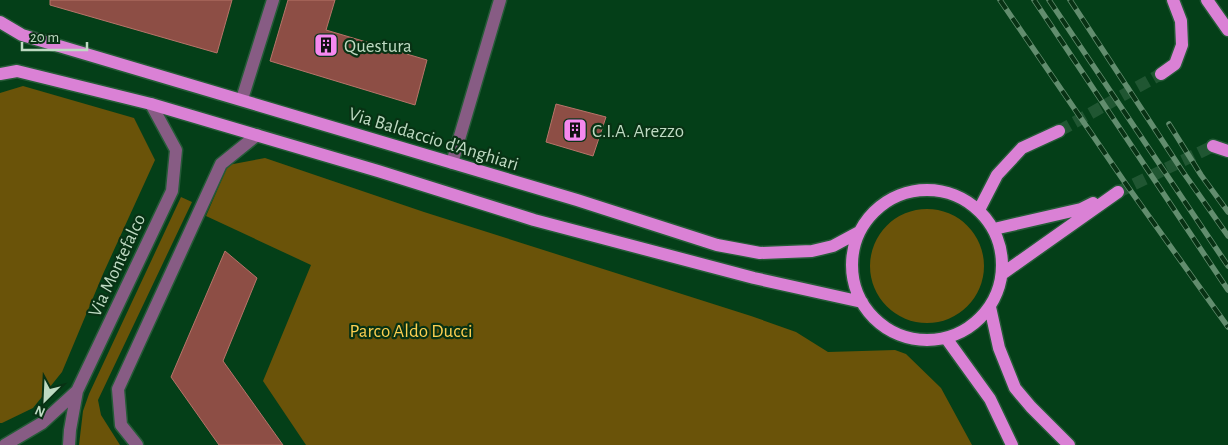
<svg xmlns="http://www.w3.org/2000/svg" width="1228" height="445" font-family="'Alegreya Sans',sans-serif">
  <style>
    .green { fill: #6a5309 }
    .building { fill: #8d4e45; stroke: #b77469 }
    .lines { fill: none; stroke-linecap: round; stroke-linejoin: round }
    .major-tunnel { stroke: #205632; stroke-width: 12; stroke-dasharray: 12 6; stroke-linecap: butt }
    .minor-casing { stroke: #255b37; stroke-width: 15 }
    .major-casing { stroke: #255b37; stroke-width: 15 }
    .minor { stroke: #875c84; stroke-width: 12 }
    .major { stroke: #da81d5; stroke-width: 12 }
    .rail-casing { stroke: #628d6e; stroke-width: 5.5 }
    .rail { stroke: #083214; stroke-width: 4; stroke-dasharray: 11; stroke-linecap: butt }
    .labels { text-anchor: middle; stroke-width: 4.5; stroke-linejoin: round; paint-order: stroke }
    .poi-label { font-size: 19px; fill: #bedac2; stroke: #083214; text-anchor: start }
    .street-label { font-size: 19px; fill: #bedac2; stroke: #083214 }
    .park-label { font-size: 19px; fill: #fccf51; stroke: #083214 }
  </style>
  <rect width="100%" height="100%" fill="#043f18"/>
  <path class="green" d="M 23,86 L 134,118 L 155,160 L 103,274 L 62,372 L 33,408 L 2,423 L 0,423 L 0,93 Z
    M 265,158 L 424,212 L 751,316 L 796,332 L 828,352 L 895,350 L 906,354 L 941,388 L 972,445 L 306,445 L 263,381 L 311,265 L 206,216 L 228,165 Z
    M 181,197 L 192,202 L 98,400 L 101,415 L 120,445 L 79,445 L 83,411 L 89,394 Z
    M870 266a57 57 0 1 1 114 0a57 57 0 1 1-114 0Z"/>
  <path class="building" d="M 50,0 L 232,0 L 217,53 L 50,5 Z
    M 288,0 L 335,0 L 326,30 L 427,60 L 415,105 L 270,61 Z
    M 556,104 L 606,117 L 593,156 L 546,142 Z
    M 225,251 L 257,278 L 223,361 L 283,445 L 219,445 L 171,377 Z"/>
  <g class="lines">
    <path class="major-tunnel" d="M 1059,131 L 1161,74
      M 1118,192 L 1213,146"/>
    <g class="minor-casing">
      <path id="minor" d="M 242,99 L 273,0
        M 452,163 L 500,0
        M 5,445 L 42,423 L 77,391
        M 69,445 L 70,430 L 77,391 L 172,191 L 176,150 L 151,104
        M 137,445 L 121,425 L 118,389 L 221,164 L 257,135"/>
    </g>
    <g class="major-casing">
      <path id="major" d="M 1207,0 L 1228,30
        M 0,22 L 22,35 L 577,200 L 717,245 L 760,253 L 812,251 L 833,246 L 859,232
        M 0,74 L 17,71 L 151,104 L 378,171 L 534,220 L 754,278 L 862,302
        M 1161,74 L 1175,64 L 1182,45 L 1181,21 L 1173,0
        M 1213,146 L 1228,151
        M852 265a75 75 0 1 1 150 0a75 75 0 1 1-150 0Z
        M 979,210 L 997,175 L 1022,148 L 1059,131
        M 994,229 L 1081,209 L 1093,203
        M 1002,274 L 1118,192
        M 990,307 L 999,348 L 1015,388 L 1031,407 L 1069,445
        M 946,338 L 990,399 L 1012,445"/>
    </g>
    <use href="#minor" class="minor"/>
    <use href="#major" class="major"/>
    <g class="rail-casing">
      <path id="rail" d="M 1000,0 L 1128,187 L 1228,327
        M 1034,0 L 1228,290
        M 1049,0 L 1228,266
        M 1070,0 L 1183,172 L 1228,236
        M 1169,124 L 1201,175 L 1228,212"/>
    </g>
    <use href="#rail" class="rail"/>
  </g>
  <defs>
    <g id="building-square" transform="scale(1.25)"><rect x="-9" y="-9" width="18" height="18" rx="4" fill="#f589ef" stroke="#083214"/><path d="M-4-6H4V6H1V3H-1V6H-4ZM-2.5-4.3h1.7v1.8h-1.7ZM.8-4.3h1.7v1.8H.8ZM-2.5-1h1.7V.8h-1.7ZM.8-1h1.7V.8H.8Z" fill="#111"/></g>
  </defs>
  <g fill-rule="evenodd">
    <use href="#building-square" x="326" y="45"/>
    <use href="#building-square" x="575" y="130"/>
  </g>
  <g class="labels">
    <g class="poi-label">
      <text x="344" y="52">Questura</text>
      <text x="592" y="137">C.I.A. Arezzo</text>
    </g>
    <g class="street-label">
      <text transform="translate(434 138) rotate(17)" y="7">Via Baldaccio d'Anghiari</text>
      <text transform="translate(116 265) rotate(-65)" y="7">Via Montefalco</text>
    </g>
    <g class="park-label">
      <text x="411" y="337">Parco Aldo Ducci</text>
    </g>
  </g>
  <g transform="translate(45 400) rotate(204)" stroke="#083214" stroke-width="4" paint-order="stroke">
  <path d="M0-4L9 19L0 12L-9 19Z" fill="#bedac2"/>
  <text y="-8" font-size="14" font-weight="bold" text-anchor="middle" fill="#bedac2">N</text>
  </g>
  <path d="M22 42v8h65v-8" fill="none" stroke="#bedac2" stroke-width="2.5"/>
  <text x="30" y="42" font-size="15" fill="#bedac2" stroke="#083214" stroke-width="4" paint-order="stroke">20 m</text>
</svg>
